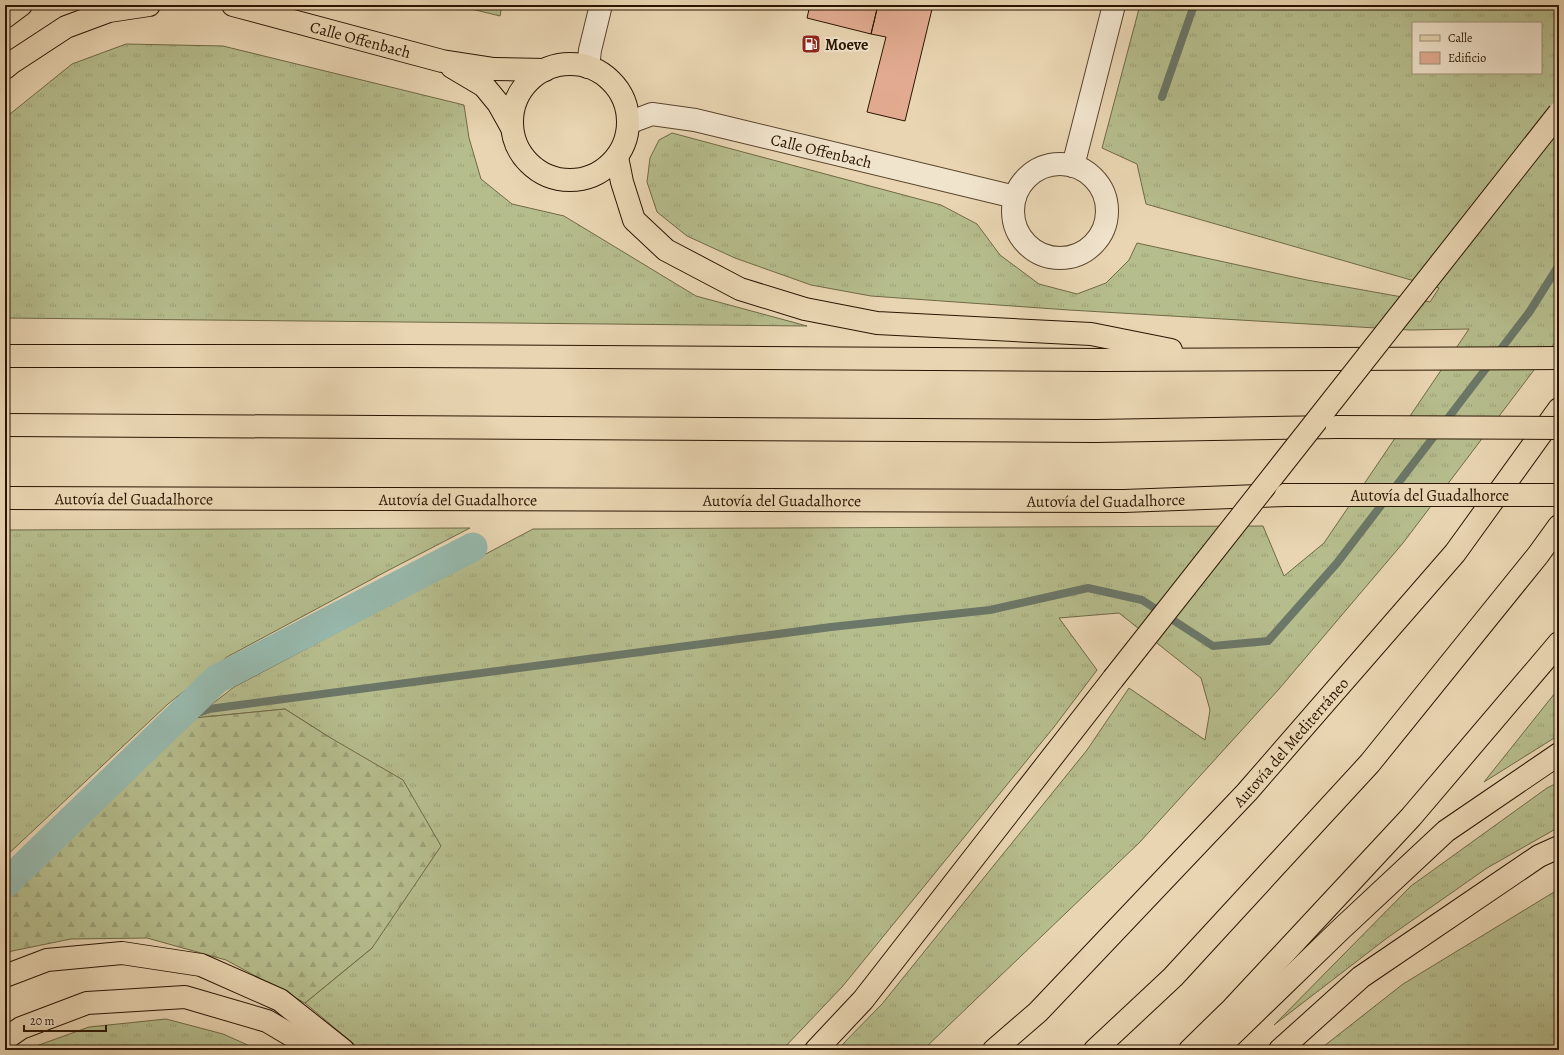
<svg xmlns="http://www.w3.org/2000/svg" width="1564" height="1055" font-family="Alegreya,serif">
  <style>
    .grass { fill: url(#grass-tufts); stroke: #706946; fill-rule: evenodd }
    .forest { fill: url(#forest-firs); stroke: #706946 }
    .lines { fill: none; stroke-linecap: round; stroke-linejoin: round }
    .stream { stroke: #6b7768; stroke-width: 8 }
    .canal { stroke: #97b9ad; stroke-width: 29 }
    .building { fill: #e2ab91; stroke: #2a1500 }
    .minor-casing { stroke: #5a452c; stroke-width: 24 }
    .major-casing { stroke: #2a1500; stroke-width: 24 }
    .highway-casing { stroke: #2a1500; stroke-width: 24 }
    .minor { stroke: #f1e4cd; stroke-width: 22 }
    .major { stroke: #e9d5b2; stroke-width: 22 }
    .highway { stroke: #e9d5b2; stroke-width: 22 }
    .highway-bridge-casing { stroke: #2a1500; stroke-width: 24; stroke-linecap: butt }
    .highway-bridge { stroke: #e9d5b2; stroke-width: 22 }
    .labels { text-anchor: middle; stroke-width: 4; stroke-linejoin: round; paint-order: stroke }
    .street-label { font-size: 16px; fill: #2a1500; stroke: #f1e4cd }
    .poi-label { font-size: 16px; font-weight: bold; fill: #2a1500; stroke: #f1e4cd; text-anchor: start }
  </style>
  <defs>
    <pattern id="grass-tufts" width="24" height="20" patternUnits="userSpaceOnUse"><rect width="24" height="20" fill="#b6bd8d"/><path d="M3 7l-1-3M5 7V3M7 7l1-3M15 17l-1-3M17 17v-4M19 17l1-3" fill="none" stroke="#9da278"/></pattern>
    <pattern id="forest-firs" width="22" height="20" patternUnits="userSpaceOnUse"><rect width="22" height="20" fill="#b6bd8d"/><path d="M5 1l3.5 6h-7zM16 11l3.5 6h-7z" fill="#9da278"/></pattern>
  </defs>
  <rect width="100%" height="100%" fill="#e9d5b2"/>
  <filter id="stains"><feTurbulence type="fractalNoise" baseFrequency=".005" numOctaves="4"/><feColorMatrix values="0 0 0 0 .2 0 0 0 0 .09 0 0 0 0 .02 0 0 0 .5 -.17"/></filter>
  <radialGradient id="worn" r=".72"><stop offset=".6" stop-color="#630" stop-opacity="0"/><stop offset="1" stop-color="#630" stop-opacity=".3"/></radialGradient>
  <path class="grass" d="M 455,5 L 502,5 L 500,16 Z
    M 1140,5 L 1559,5 L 1559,337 L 1403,543 L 1279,689 L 1140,842 L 923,1050 L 837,1050 L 882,1004 L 1087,750 L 1129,688 L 1205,740 L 1210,710 L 1201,678 L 1119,613 L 1059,618 L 1097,670 L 1054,727 L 842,987 L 782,1050 L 361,1050 L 305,1003 L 372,948 L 329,737 L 285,709 L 194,718 L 234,687 L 533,529 L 1263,526 L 1284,576 L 1324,543 L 1469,329 L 1410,330 L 1069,310 L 871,296 L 811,285 L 735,258 L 687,236 L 657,212 L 647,182 L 650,158 L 659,140 L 672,133 L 941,205 L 977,224 L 1000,255 L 1039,284 L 1077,294 L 1106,283 L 1129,260 L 1137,243 L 1307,280 L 1430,302 L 1439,288 L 1146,204 L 1137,164 L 1102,148 ZM 1413,23 L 1541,23 L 1541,73 L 1413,73 Z
    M 126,44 L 223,46 L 464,105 L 469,138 L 481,179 L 512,204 L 564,216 L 696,296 L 807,326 L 5,318 L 5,122 L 10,114 L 72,64 Z
    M 470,528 L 387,571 L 227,657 L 168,704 L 5,857 L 5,530 Z
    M 1559,688 L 1559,735 L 1484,782 Z
    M 1559,782 L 1559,827 L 1487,868 L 1387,938 L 1274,1025 L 1411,886 L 1547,788 Z
    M 1559,889 L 1559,1050 L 1319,1050 L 1403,984 Z
    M 166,1019 L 223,1034 L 259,1050 L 25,1050 L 89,1027 Z"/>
  <path class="forest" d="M 285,709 L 329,737 L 403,780 L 441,846 L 372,948 L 305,1003 L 226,960 L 147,938 L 71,939 L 12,951 L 5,955 L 5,899 L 194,718 Z"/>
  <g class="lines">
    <path class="stream" d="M 1162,97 L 1194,5
      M 173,722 L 209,709 L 831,627 L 990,610 L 1088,588 L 1142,600 L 1213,646 L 1268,641 L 1337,563 L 1530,311 L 1559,265"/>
    <path class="canal" d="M 5,884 L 217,679 L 473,547"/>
  </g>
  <path class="building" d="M 810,5 L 878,5 L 871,34 L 807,18 Z
    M 878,5 L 933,5 L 905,121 L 867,112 L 886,37 L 871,34 Z"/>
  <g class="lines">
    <g class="minor-casing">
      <g id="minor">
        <path d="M 588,67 L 590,50 L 601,5"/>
        <path id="s1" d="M 628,123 L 652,114 L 695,120 L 1015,197"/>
        <circle cx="1060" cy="211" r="47"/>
        <path d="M 1073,166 L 1113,9"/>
      </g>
    </g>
    <g class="major-casing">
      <g id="major">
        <path id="s2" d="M 233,5 L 442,61 L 494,69 L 545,70"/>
        <path d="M 5,17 L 21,5"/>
        <circle cx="570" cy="122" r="58"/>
        <path d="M 452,67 L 484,86 L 498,103 L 512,128"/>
        <path d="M 5,68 L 11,63 L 66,27 L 109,11 L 149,5"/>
      </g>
    </g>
    <g class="highway-casing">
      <g id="highway">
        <path d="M 617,157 L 622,182 L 634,220 L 666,250 L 740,289 L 805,309 L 877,323 L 1091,334 L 1171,350"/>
        <path d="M 5,356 L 407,356 L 1104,360 L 1559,358"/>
        <path d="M 5,425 L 1095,431 L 1337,427"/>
        <path id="s3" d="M 5,498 L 1124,501 L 1286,495"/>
        <path d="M 5,976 L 47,960 L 122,953 L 201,965 L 280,1000 L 343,1050"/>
        <path d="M 5,1039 L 21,1028 L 87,1003 L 185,997 L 267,1021 L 316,1050"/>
        <path d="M 816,1050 L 863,1000 L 1113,679"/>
        <path id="s4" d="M 994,1050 L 1038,1012 L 1247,792 L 1455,553 L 1559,409"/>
        <path d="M 1095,1050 L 1173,977 L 1370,763 L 1538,555 L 1559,526"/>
        <path d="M 1190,1050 L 1233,1008 L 1411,817 L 1559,643"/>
        <path d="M 1216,1050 L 1340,930 L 1446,831 L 1559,754"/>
        <path d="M 1280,1050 L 1361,977 L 1539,856 L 1559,847"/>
      </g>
    </g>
    <use href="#minor" class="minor"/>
    <use href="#major" class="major"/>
    <use href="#highway" class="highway"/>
    <g class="highway-bridge-casing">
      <g id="highway-bridge">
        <path d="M 1337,427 L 1559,428"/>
        <path id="s5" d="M 1286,495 L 1559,495"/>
        <path d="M 1113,679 L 1559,113"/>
      </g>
    </g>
    <use href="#highway-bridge" class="highway-bridge"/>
  </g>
  <defs>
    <g id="fuel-square" transform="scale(1)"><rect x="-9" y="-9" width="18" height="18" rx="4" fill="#8f2418" stroke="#f1e4cd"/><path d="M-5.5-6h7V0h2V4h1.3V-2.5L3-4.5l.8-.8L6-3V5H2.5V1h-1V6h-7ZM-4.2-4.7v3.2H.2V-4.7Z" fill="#fff"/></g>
  </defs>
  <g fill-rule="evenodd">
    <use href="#fuel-square" x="811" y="44"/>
  </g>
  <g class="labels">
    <g class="street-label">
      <text dy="6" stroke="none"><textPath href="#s2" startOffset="132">Calle Offenbach</textPath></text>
      <text dy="6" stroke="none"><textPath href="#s1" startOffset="199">Calle Offenbach</textPath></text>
      <text dy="6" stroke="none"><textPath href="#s5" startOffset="144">Autovía del Guadalhorce</textPath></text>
      <text dy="6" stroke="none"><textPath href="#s3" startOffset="129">Autovía del Guadalhorce</textPath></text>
      <text dy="6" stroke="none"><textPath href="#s3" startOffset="453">Autovía del Guadalhorce</textPath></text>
      <text dy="6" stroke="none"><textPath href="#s3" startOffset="1101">Autovía del Guadalhorce</textPath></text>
      <text dy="6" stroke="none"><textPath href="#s3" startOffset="777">Autovía del Guadalhorce</textPath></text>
      <text dy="6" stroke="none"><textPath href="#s4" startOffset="428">Autovía del Mediterráneo</textPath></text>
    </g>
    <g class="poi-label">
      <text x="825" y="50">Moeve</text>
    </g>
  </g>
  <rect width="1564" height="1055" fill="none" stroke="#e9d5b2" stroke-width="20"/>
  <rect x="6" y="6" width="1552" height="1043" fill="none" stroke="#2a1500" stroke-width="2"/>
  <rect x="10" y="10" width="1544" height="1035" fill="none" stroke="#2a1500"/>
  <rect x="1412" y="22" width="130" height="52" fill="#f1e4cd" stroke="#a1917b"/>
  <rect x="1420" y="35" width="20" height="6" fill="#e9d5b2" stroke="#a1917b"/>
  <text x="1448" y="42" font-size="12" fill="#2a1500">Calle</text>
  <rect x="1420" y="52" width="20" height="12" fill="#e2ab91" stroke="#a1917b"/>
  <text x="1448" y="62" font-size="12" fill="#2a1500">Edificio</text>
  <path d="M24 1025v6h82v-6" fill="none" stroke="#2a1500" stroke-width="2"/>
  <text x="30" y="1025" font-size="12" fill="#2a1500" stroke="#f1e4cd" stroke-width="3" paint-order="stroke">20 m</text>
  <rect width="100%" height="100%" filter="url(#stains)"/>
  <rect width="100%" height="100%" fill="url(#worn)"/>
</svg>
